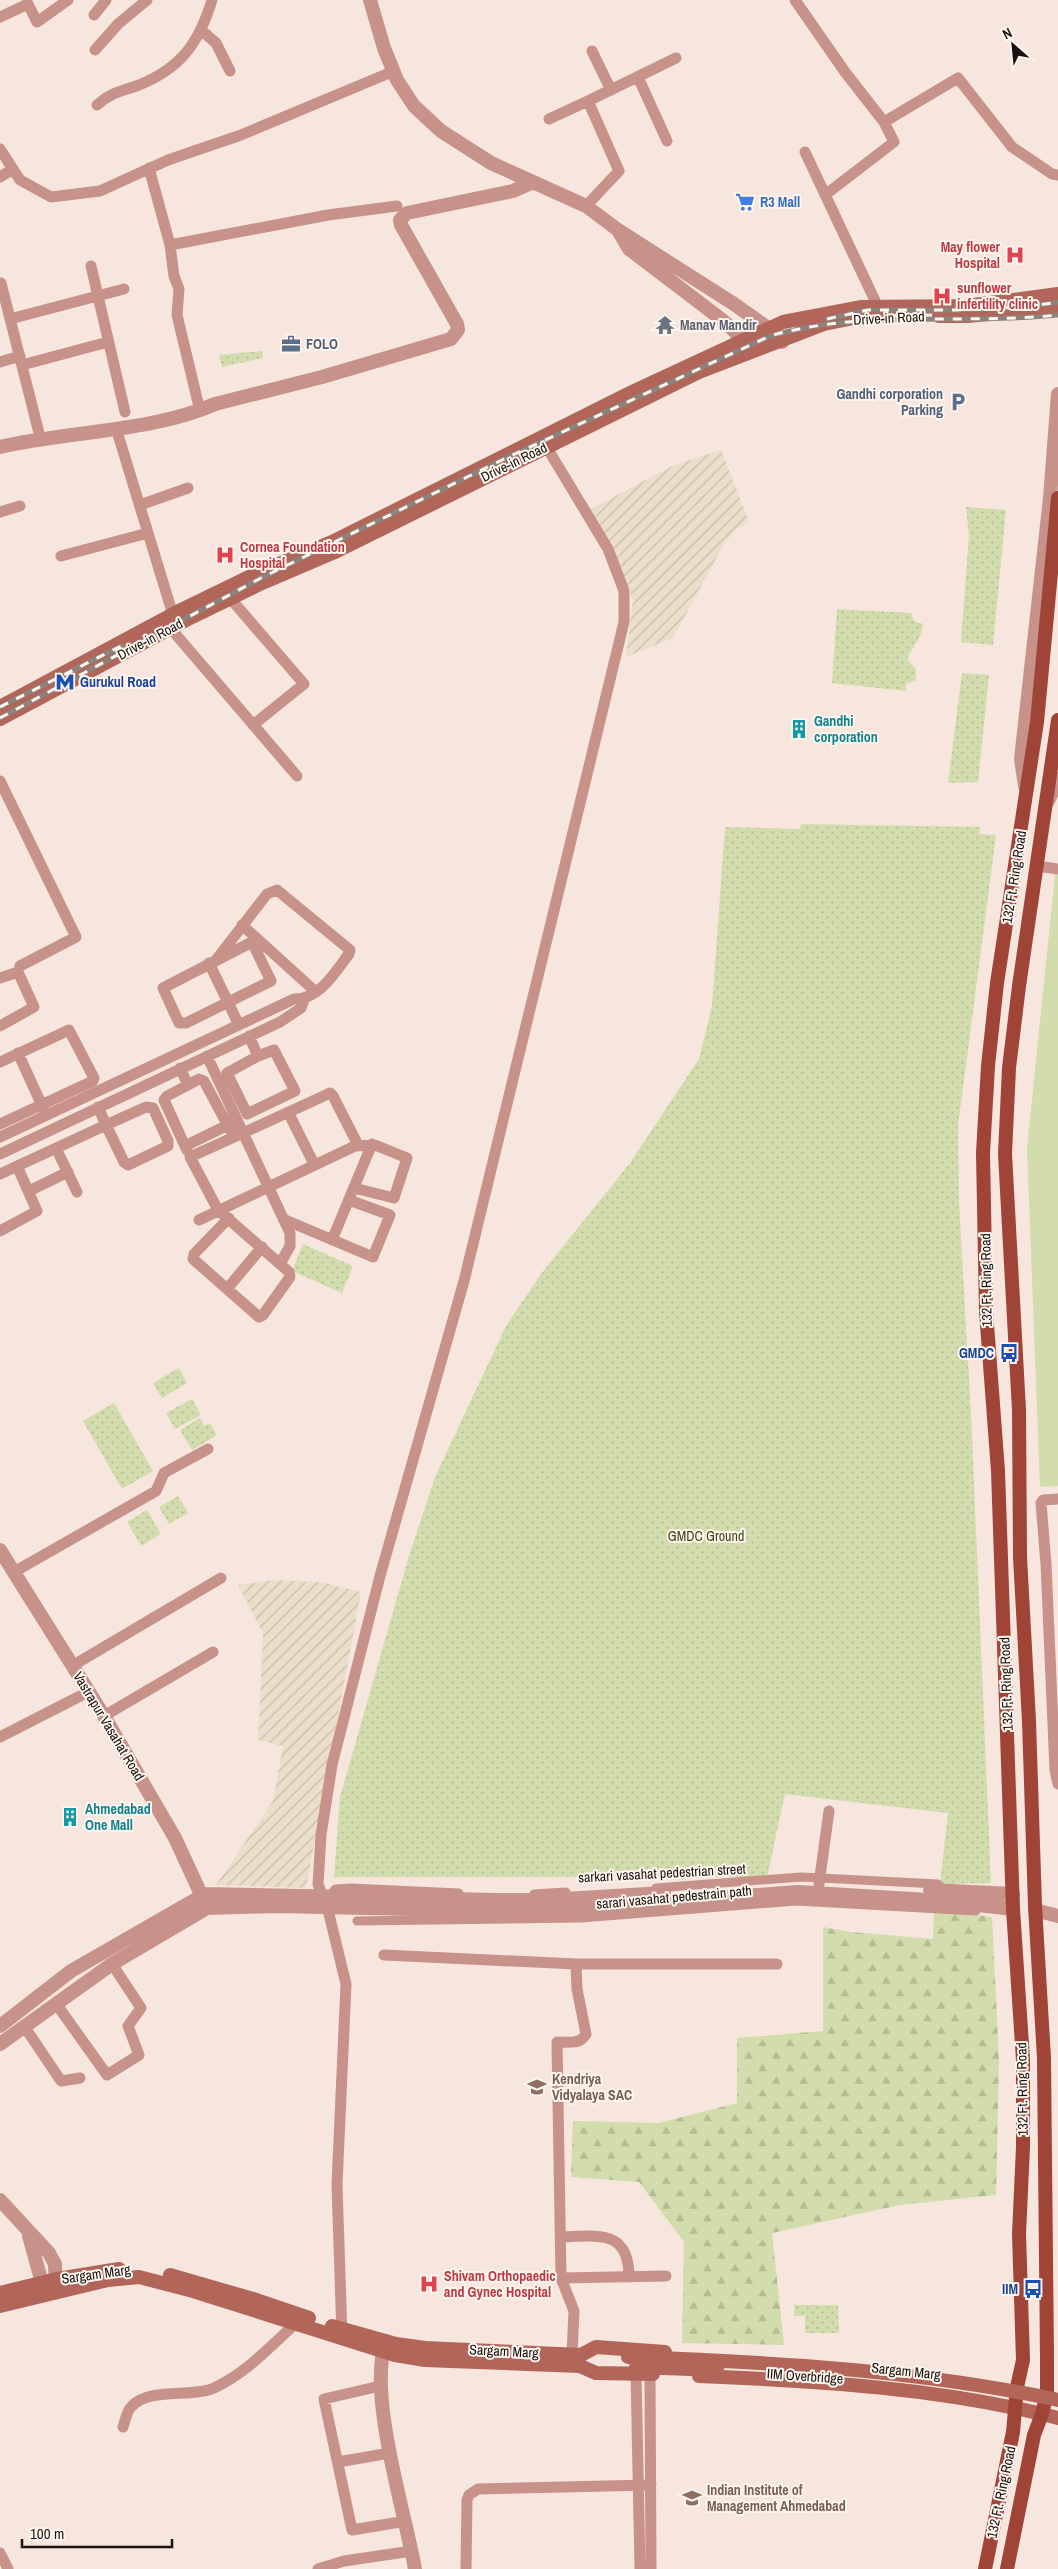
<svg xmlns="http://www.w3.org/2000/svg" width="1058" height="2569" font-family="'Archivo Narrow',sans-serif">
  <style>
    .industrial { fill: url(#industrial-furrows) }
    .grass { fill: url(#grass-dots) }
    .forest { fill: url(#forest-firs) }
    .garden { fill: #d2dcac }
    .lines { fill: none; stroke-linecap: round; stroke-linejoin: round }
    .pedestrian { stroke: #c79289; stroke-width: 9 }
    .minor { stroke: #c79289; stroke-width: 11 }
    .tertiary { stroke: #c79289; stroke-width: 14 }
    .secondary { stroke: #b2665a; stroke-width: 14 }
    .primary { stroke: #a04438; stroke-width: 14 }
    .rail-casing { stroke: #8d827c; stroke-width: 5 }
    .rail { stroke: #fef5ef; stroke-width: 3; stroke-dasharray: 9; stroke-linecap: butt }
    .secondary-bridge { stroke: #b2665a; stroke-width: 14 }
    .labels { text-anchor: middle; stroke-width: 4; stroke-linejoin: round; paint-order: stroke }
    .shop-label { font-size: 14px; font-weight: bold; fill: #366cbe; stroke: #fef5ef; text-anchor: start }
    .health-label { font-size: 14px; font-weight: bold; fill: #be3a42; stroke: #fef5ef; text-anchor: start }
    .street-label { font-size: 14px; fill: #181310; stroke: #fef5ef }
    .worship-label { font-size: 14px; font-weight: bold; fill: #5b616d; stroke: #fef5ef; text-anchor: start }
    .service-label { font-size: 14px; font-weight: bold; fill: #4e5e75; stroke: #fef5ef; text-anchor: start }
    .transit-label { font-size: 14px; font-weight: bold; fill: #164399; stroke: #fef5ef; text-anchor: end }
    .culture-label { font-size: 14px; font-weight: bold; fill: #0d838f; stroke: #fef5ef; text-anchor: start }
    .park-label { font-size: 14px; fill: #3f4616; stroke: #fef5ef }
    .education-label { font-size: 14px; font-weight: bold; fill: #785e54; stroke: #fef5ef; text-anchor: start }
  </style>
  <defs>
    <pattern id="industrial-furrows" width="10" height="10" patternUnits="userSpaceOnUse" patternTransform="scale(1.25)"><rect width="10" height="10" fill="#ebdeca"/><path d="M-1 1l2-2M0 10L10 0M9 11l2-2" fill="none" stroke="#c9beac"/></pattern>
    <pattern id="grass-dots" width="8" height="8" patternUnits="userSpaceOnUse" patternTransform="scale(1.25)"><rect width="8" height="8" fill="#d2dcac"/><path d="M2 2h.1M6 6h.1" fill="none" stroke="#b4bc93" stroke-width="1.8" stroke-linecap="round"/></pattern>
    <pattern id="forest-firs" width="22" height="20" patternUnits="userSpaceOnUse" patternTransform="scale(1.25)"><rect width="22" height="20" fill="#d2dcac"/><path d="M5 1l3.5 6h-7zM16 11l3.5 6h-7z" fill="#b4bc93"/></pattern>
  </defs>
  <rect width="100%" height="100%" fill="#f6e6dd"/>
  <path class="industrial" d="M 721,450 L 749,521 L 736,530 L 725,542 L 673,638 L 626,657 L 633,600 L 610,547 L 589,510 L 674,465 Z
    M 275,1580 L 321,1582 L 361,1592 L 306,1888 L 216,1885 L 273,1801 L 283,1746 L 258,1740 L 263,1633 L 238,1585 Z"/>
  <path class="grass" d="M 262,351 L 263,358 L 222,367 L 219,355 Z
    M 966,507 L 1006,510 L 993,645 L 961,642 L 969,536 Z
    M 837,609 L 911,613 L 914,621 L 923,624 L 921,634 L 907,659 L 916,669 L 916,680 L 906,684 L 906,691 L 832,683 Z
    M 962,673 L 989,675 L 978,782 L 948,783 Z
    M 802,824 L 980,827 L 979,834 L 996,835 L 958,1126 L 959,1203 L 971,1414 L 991,1883 L 940,1884 L 948,1813 L 785,1794 L 767,1877 L 334,1877 L 340,1797 L 409,1556 L 435,1477 L 506,1326 L 541,1274 L 630,1163 L 699,1059 L 712,1006 L 725,827 L 799,829 Z
    M 303,1244 L 353,1266 L 342,1293 L 292,1271 Z
    M 179,1368 L 187,1383 L 162,1398 L 153,1383 Z
    M 192,1399 L 201,1415 L 175,1429 L 166,1413 Z
    M 114,1403 L 153,1471 L 122,1489 L 83,1421 Z
    M 200,1418 L 204,1426 L 210,1423 L 217,1435 L 192,1450 L 180,1430 Z
    M 178,1496 L 188,1513 L 169,1524 L 159,1507 Z
    M 147,1510 L 161,1534 L 141,1546 L 127,1522 Z
    M 794,2305 L 838,2305 L 839,2333 L 805,2333 L 805,2316 L 794,2316 Z"/>
  <path class="forest" d="M 934,1908 L 992,1917 L 999,2060 L 996,2195 L 900,2205 L 772,2233 L 784,2345 L 682,2343 L 684,2242 L 639,2182 L 571,2177 L 573,2121 L 659,2123 L 737,2103 L 737,2038 L 823,2031 L 823,1927 L 851,1932 L 933,1939 Z"/>
  <path class="garden" d="M 1055,875 L 1058,875 L 1058,1486 L 1040,1487 L 1027,1148 Z"/>
  <g class="lines">
    <path class="pedestrian" d="M 656,1888 L 801,1877 L 938,1884
      M 534,1894 L 566,1892
      M 331,1896 L 335,1889 L 351,1888 L 459,1893
      M 357,1921 L 581,1918 L 796,1901 L 976,1911"/>
    <path class="minor" d="M 795,0 L 845,72 L 884,122
      M 94,15 L 106,0
      M 0,17 L 28,4 L 37,22 L 68,0
      M 201,30 L 216,43 L 230,71
      M 95,50 L 118,24 L 147,0
      M 592,51 L 611,90
      M 638,77 L 667,141
      M 97,105 C 111,92 123,91 139,85 C 181,68 199,43 212,0
      M 549,119 L 588,101
      M 0,149 L 20,180 L 51,197 L 100,191 L 168,160 L 241,135 L 394,71
      M 805,152 L 878,307
      M 149,168 L 170,245 L 174,276 L 179,289 L 177,315 L 200,411
      M 0,177 L 13,169
      M 825,195 L 894,142 L 884,122 L 958,78 L 1012,147 L 1052,174 L 1058,175
      M 586,206 L 619,171 L 588,101 L 676,58
      M 170,245 L 328,215 L 397,206
      M 91,266 L 125,412
      M 1,283 L 40,437
      M 10,319 L 124,289
      M 0,362 L 20,356
      M 22,365 L 108,342
      M 116,428 L 173,615
      M 140,505 L 188,488
      M 0,512 L 20,506
      M 61,556 L 148,533
      M 230,598 L 304,684 L 253,725
      M 166,623 L 297,776
      M 0,781 L 76,937 L 20,966
      M 1037,866 L 1058,869
      M 242,925 L 316,992
      M 252,942 L 271,981 L 186,1023 L 179,1023 L 163,988 Z
      M 209,963 L 239,1025
      M 0,978 L 18,972 L 34,1007 L 0,1026
      M 249,1036 L 258,1056 L 274,1050 L 295,1091 L 247,1114 L 227,1073 L 258,1056
      M 18,1053 L 44,1110
      M 207,1056 L 290,1233 L 290,1246 L 280,1264 L 218,1210 L 190,1157 L 243,1133 L 328,1094 L 330,1093 L 333,1096 L 358,1145
      M 0,1062 L 69,1030 L 94,1078 L 93,1081 L 0,1124
      M 180,1068 L 188,1085 L 199,1079 L 204,1081 L 234,1137
      M 288,1112 L 314,1164
      M 0,1137 L 294,999 C 319,1000 335,972 349,954 L 350,950 L 277,890 L 267,894 L 216,960
      M 185,1146 L 164,1100 L 167,1096 L 188,1085
      M 56,1148 L 77,1192
      M 187,1150 L 185,1146 L 228,1125
      M 0,1154 L 280,1022 L 301,1008 L 304,1000
      M 0,1174 L 106,1125 L 124,1162 L 128,1165 L 168,1146 L 168,1141 L 153,1108 L 146,1107 L 106,1125 L 98,1107
      M 29,1191 L 68,1172
      M 229,1218 L 194,1254 L 193,1259 L 259,1317 L 263,1315 L 290,1277 L 289,1272 L 280,1264
      M 283,1219 L 373,1257 L 390,1215 L 349,1200
      M 199,1220 L 355,1146 L 375,1145 L 407,1158 L 394,1198 L 354,1188
      M 0,1231 L 37,1211 L 17,1166
      M 332,1240 L 372,1144
      M 227,1289 L 262,1247
      M 1058,1499 L 1043,1500 L 1041,1503 L 1046,1564 L 1055,1770 L 1058,1784
      M 14,1572 L 156,1491 L 164,1473 L 208,1449
      M 72,1666 L 221,1578
      M 104,1716 L 213,1652
      M 0,1737 L 88,1692
      M 819,1884 L 829,1811
      M 384,1955 L 576,1964
      M 57,2005 L 107,2075 L 139,2055 L 128,2026 L 141,2008 L 112,1964
      M 24,2026 L 61,2081 L 80,2078
      M 561,2237 C 598,2236 629,2229 629,2277
      M 561,2278 L 666,2276
      M 342,2336 L 337,2185 L 346,1984 L 329,1914 L 318,1884 L 321,1835 L 332,1765 L 380,1576 L 464,1281 L 624,622 L 624,591 L 608,549 L 546,446 L 541,441
      M 572,2355 L 574,2311 L 561,2278 L 557,2042 C 568,2042 580,2045 586,2034 L 577,1989 L 576,1964 L 777,1964
      M 636,2373 L 640,2569
      M 650,2374 L 651,2569
      M 380,2386 L 324,2399 L 352,2530 L 406,2521
      M 123,2427 C 125,2421 127,2410 132,2406 C 151,2387 191,2398 214,2388 C 246,2373 270,2347 296,2323
      M 338,2462 L 390,2453
      M 0,2553 L 8,2569
      M 318,2569 L 344,2561 L 412,2551
      M 466,2569 L 467,2500 L 469,2495 L 478,2489 L 651,2485"/>
    <path class="tertiary" d="M 370,0 L 384,48 L 397,80 L 414,106 L 441,131 L 491,163 L 586,206 L 618,230 L 734,304 L 768,328 L 782,342
      M 618,230 L 629,249 L 721,319 L 752,347
      M 0,447 C 69,431 152,432 215,404 L 322,377 L 451,339 L 458,330 L 457,324 L 401,225 L 400,220 L 407,213 L 513,191 L 533,182
      M 1025,786 L 1021,759 L 1050,498 L 1058,394
      M 1048,801 L 1058,779
      M 0,1550 L 104,1716 L 175,1838 L 205,1903
      M 930,1890 L 1013,1894
      M 1035,1910 L 1058,1916
      M 0,2026 L 71,1971 L 205,1894 L 496,1900 L 548,1900 L 664,1893
      M 0,2044 L 112,1964 L 207,1908 L 277,1906 L 412,1909 L 563,1910 L 798,1892 L 944,1901 L 1013,1909
      M 0,2200 L 49,2253 L 55,2264 L 56,2290
      M 29,2236 L 42,2283 L 50,2291
      M 386,2341 C 367,2393 405,2512 415,2569"/>
    <path class="secondary" d="M 939,316 L 968,316 L 1058,307
      M 0,707 L 181,610 L 257,573 L 332,542 L 634,391 L 783,322 L 862,307 L 966,306 L 1058,294
      M 0,719 L 186,620 L 262,583 L 337,551 L 699,372 L 824,324 L 864,316 L 885,316
      M 170,2275 L 253,2299 L 309,2318
      M 0,2293 L 57,2279 L 119,2269
      M 0,2306 L 108,2280 L 139,2277 L 193,2291 L 395,2355 L 425,2360 L 580,2366 L 596,2373 L 653,2374
      M 332,2326 L 396,2344 L 425,2348 L 581,2355 L 596,2347 L 665,2352
      M 699,2376 C 818,2381 942,2388 1058,2418"/>
    <path class="primary" d="M 985,2569 L 1013,2432 L 1017,2387 L 1023,2360 L 1019,2234 L 1023,2147 L 1023,2060 L 1013,1909 L 998,1471 L 986,1311 L 983,1153 L 988,1066 L 997,983 L 1037,722 L 1058,498
      M 1007,2569 L 1034,2435 L 1042,2414 L 1047,2393 L 1047,2357 L 1044,2058 L 1035,1906 L 1029,1721 L 1020,1557 L 1019,1410 L 1005,1154 L 1009,1068 L 1019,986 L 1058,720"/>
    <g class="rail-casing">
      <path id="rail" d="M 827,319 L 868,310 L 957,310 L 1026,307 L 1058,302
        M 0,707 L 121,646
        M 0,718 L 261,578 L 502,460 L 770,336 C 863,309 963,325 1058,315"/>
    </g>
    <use href="#rail" class="rail"/>
    <path class="secondary-bridge" d="M 628,2357 C 772,2362 917,2370 1058,2400
      M 636,2367 L 717,2370"/>
  </g>
  <defs>
    <g id="supermarket-bare" transform="scale(1.5)"><path d="M-6-5.5h2.5l.6 2H6L4.5 2H-2.5L-4.4-4H-6ZM-1.5 3.2a1.3 1.3 0 1 0 .1 0ZM3 3.2a1.3 1.3 0 1 0 .1 0Z" fill="#3f7fe0" stroke="#fef5ef" stroke-width="2.5" paint-order="stroke"/></g>
    <g id="hospital-bare" transform="scale(1.5)"><path d="M-5-5h3v3.5h4V-5h3V5h-3V1.5h-4V5h-3Z" fill="#e0444e" stroke="#fef5ef" stroke-width="2.5" paint-order="stroke"/></g>
    <g id="temple-bare" transform="scale(1.5)"><path d="M0-6L5-2H3V0L6.5 2.5H4V6H1.5V3h-3V6H-4V2.5H-6.5L-3 0V-2H-5Z" fill="#6b7280" stroke="#fef5ef" stroke-width="2.5" paint-order="stroke"/></g>
    <g id="office-bare" transform="scale(1.5)"><path d="M-6-3h4V-5.5h4V-3h4V5H-6ZM-1-4.5V-3h2v-1.5ZM-6 0V1H6V0Z" fill="#5c6f8a" stroke="#fef5ef" stroke-width="2.5" paint-order="stroke"/></g>
    <g id="parking-bare" transform="scale(1.5)"><path d="M-3.5-5.5H1a3.5 3.5 0 0 1 0 7H-1V5.5H-3.5ZM-1-3.4V-.6H.8a1.4 1.4 0 0 0 0-2.8Z" fill="#5c6f8a" stroke="#fef5ef" stroke-width="2.5" paint-order="stroke"/></g>
    <g id="metro-bare" transform="scale(1.5)"><path d="M-5.5 5V-5H-3L0 0L3-5H5.5V5H3V-.5L0 4L-3-.5V5Z" fill="#1a4fb4" stroke="#fef5ef" stroke-width="2.5" paint-order="stroke"/></g>
    <g id="building-bare" transform="scale(1.5)"><path d="M-4-6H4V6H1V3H-1V6H-4ZM-2.5-4.3h1.7v1.8h-1.7ZM.8-4.3h1.7v1.8H.8ZM-2.5-1h1.7V.8h-1.7ZM.8-1h1.7V.8H.8Z" fill="#0f9aa8" stroke="#fef5ef" stroke-width="2.5" paint-order="stroke"/></g>
    <g id="bus-bare" transform="scale(1.5)"><path d="M-5-6H5V4H4V6H2V4H-2V6H-4V4H-5ZM-3.5-4V0h7V-4ZM-3.5 1.2v1.5H-2V1.2ZM2 1.2v1.5H3.5V1.2Z" fill="#1a4fb4" stroke="#fef5ef" stroke-width="2.5" paint-order="stroke"/></g>
    <g id="school-bare" transform="scale(1.5)"><path d="M0-5L7-2L0 1L-7-2ZM-4 1L0 2.5L4 1V4Q0 6-4 4Z" fill="#8d6e63" stroke="#fef5ef" stroke-width="2.5" paint-order="stroke"/></g>
    <g id="university-bare" transform="scale(1.5)"><path d="M0-5L7-2L0 1L-7-2ZM-4 1L0 2.5L4 1V4Q0 6-4 4Z" fill="#8d6e63" stroke="#fef5ef" stroke-width="2.5" paint-order="stroke"/></g>
  </defs>
  <g fill-rule="evenodd">
    <use href="#supermarket-bare" x="745" y="202"/>
    <use href="#hospital-bare" x="1015" y="255"/>
    <use href="#hospital-bare" x="942" y="296"/>
    <use href="#temple-bare" x="665" y="325"/>
    <use href="#office-bare" x="291" y="344"/>
    <use href="#parking-bare" x="958" y="402"/>
    <use href="#hospital-bare" x="225" y="555"/>
    <use href="#metro-bare" x="65" y="682"/>
    <use href="#building-bare" x="799" y="729"/>
    <use href="#bus-bare" x="1009" y="1353"/>
    <use href="#building-bare" x="70" y="1817"/>
    <use href="#school-bare" x="537" y="2087"/>
    <use href="#hospital-bare" x="429" y="2284"/>
    <use href="#bus-bare" x="1033" y="2289"/>
    <use href="#university-bare" x="692" y="2498"/>
  </g>
  <g class="labels">
    <g class="shop-label">
      <text x="760" y="207">R3 Mall</text>
    </g>
    <g class="health-label">
      <text x="1000" y="252" text-anchor="end">May flower<tspan x="1000" dy="16">Hospital</tspan></text>
      <text x="957" y="293">sunflower<tspan x="957" dy="16">infertility clinic</tspan></text>
      <text x="240" y="552">Cornea Foundation<tspan x="240" dy="16">Hospital</tspan></text>
      <text x="444" y="2281">Shivam Orthopaedic<tspan x="444" dy="16">and Gynec Hospital</tspan></text>
    </g>
    <g class="street-label">
      <text transform="translate(889 318) rotate(-3)" y="5">Drive-in Road</text>
      <text transform="translate(514 462) rotate(-26)" y="5">Drive-in Road</text>
      <text transform="translate(150 639) rotate(-28)" y="5">Drive-in Road</text>
      <text transform="translate(1014 877) rotate(-81)" y="5">132 Ft. Ring Road</text>
      <text transform="translate(986 1280) rotate(-91)" y="5">132 Ft. Ring Road</text>
      <text transform="translate(1006 1684) rotate(-92)" y="5">132 Ft. Ring Road</text>
      <text transform="translate(109 1726) rotate(59)" y="5">Vastrapur Vasahat Road</text>
      <text transform="translate(662 1873) rotate(-3)" y="5">sarkari vasahat pedestrian street</text>
      <text transform="translate(674 1897) rotate(-5)" y="5">sarari vasahat pedestrain path</text>
      <text transform="translate(1022 2089) rotate(-91)" y="5">132 Ft. Ring Road</text>
      <text transform="translate(96 2274) rotate(-8)" y="5">Sargam Marg</text>
      <text transform="translate(504 2351) rotate(3)" y="5">Sargam Marg</text>
      <text transform="translate(906 2371) rotate(6)" y="5">Sargam Marg</text>
      <text transform="translate(805 2376) rotate(4)" y="5">IIM Overbridge</text>
      <text transform="translate(1001 2492) rotate(-78)" y="5">132 Ft. Ring Road</text>
    </g>
    <g class="worship-label">
      <text x="680" y="330">Manav Mandir</text>
    </g>
    <g class="service-label">
      <text x="306" y="349">FOLO</text>
      <text x="943" y="399" text-anchor="end">Gandhi corporation<tspan x="943" dy="16">Parking</tspan></text>
    </g>
    <g class="transit-label">
      <text x="80" y="687" text-anchor="start">Gurukul Road</text>
      <text x="994" y="1358">GMDC</text>
      <text x="1018" y="2294">IIM</text>
    </g>
    <g class="culture-label">
      <text x="814" y="726">Gandhi<tspan x="814" dy="16">corporation</tspan></text>
      <text x="85" y="1814">Ahmedabad<tspan x="85" dy="16">One Mall</tspan></text>
    </g>
    <g class="park-label">
      <text x="706" y="1541">GMDC Ground</text>
    </g>
    <g class="education-label">
      <text x="552" y="2084">Kendriya<tspan x="552" dy="16">Vidyalaya SAC</tspan></text>
      <text x="707" y="2495">Indian Institute of<tspan x="707" dy="16">Management Ahmedabad</tspan></text>
    </g>
  </g>
  <g transform="translate(1013 45) rotate(333)" stroke="#fef5ef" stroke-width="4" paint-order="stroke">
  <path d="M0-4L9 19L0 12L-9 19Z" fill="#181310"/>
  <text y="-8" font-size="14" font-weight="bold" text-anchor="middle" fill="#181310">N</text>
  </g>
  <path d="M22 2539v8h150v-8" fill="none" stroke="#181310" stroke-width="2.5"/>
  <text x="30" y="2539" font-size="15" fill="#181310" stroke="#fef5ef" stroke-width="4" paint-order="stroke">100 m</text>
</svg>
